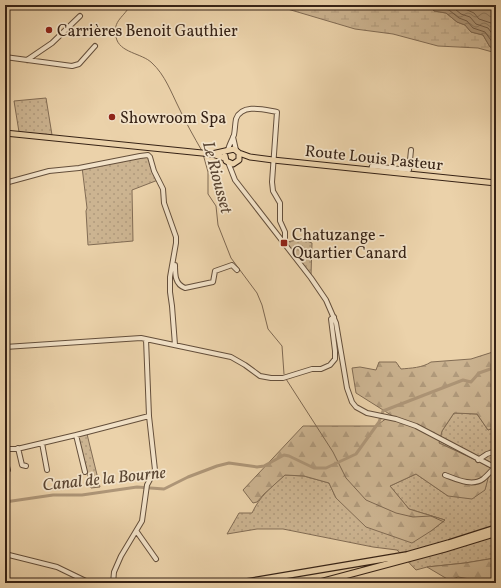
<svg xmlns="http://www.w3.org/2000/svg" width="501" height="588" font-family="Vollkorn,serif">
  <style>
    .grass { fill: url(#grass-dots); stroke: #826c54 }
    .forest { fill: url(#forest-firs); stroke: #826c54 }
    .wetland { fill: url(#wetland-marsh); stroke: #826c54 }
    .water { fill: url(#water-waves); stroke: #7e6851 }
    .lines { fill: none; stroke-linecap: round; stroke-linejoin: round }
    .shore { stroke: #725c47; stroke-width: 1 }
    .stream { stroke: #7e6851; stroke-width: 1 }
    .canal { stroke: #ae9678; stroke-width: 3 }
    .minor-casing { stroke: #644f3b; stroke-width: 6 }
    .major-casing { stroke: #372316; stroke-width: 7 }
    .highway-casing { stroke: #372316; stroke-width: 8 }
    .minor { stroke: #f2e2c8; stroke-width: 4 }
    .major { stroke: #ebd2aa; stroke-width: 5 }
    .highway { stroke: #ebd2aa; stroke-width: 5.5 }
    .poi-dot { fill: #8f2418; stroke: #f2e2c8; stroke-width: 1.5 }
    .labels { text-anchor: middle; stroke-width: 3.5; stroke-linejoin: round; paint-order: stroke }
    .poi-label { font-size: 16px; fill: #372316; stroke: #f2e2c8; text-anchor: start }
    .street-label { font-size: 16px; fill: #372316; stroke: #f2e2c8 }
    .water-label { font-size: 17px; font-style: italic; fill: #5b4633; stroke: #f2e2c8 }
  </style>
  <defs>
    <pattern id="grass-dots" width="8" height="8" patternUnits="userSpaceOnUse"><rect width="8" height="8" fill="#ccb491"/><path d="M2 2h.1M6 6h.1" fill="none" stroke="#b09a7c" stroke-width="1.8" stroke-linecap="round"/></pattern>
    <pattern id="forest-firs" width="22" height="20" patternUnits="userSpaceOnUse"><rect width="22" height="20" fill="#ccb491"/><path d="M5 1l3.5 6h-7zM16 11l3.5 6h-7z" fill="#b09a7c"/></pattern>
    <pattern id="wetland-marsh" width="20" height="14" patternUnits="userSpaceOnUse"><rect width="20" height="14" fill="#ccb491"/><path d="M1 5h8M5 5V1M11 12h8M15 12V8" fill="none" stroke="#b09a7c"/></pattern>
    <pattern id="water-waves" width="16" height="10" patternUnits="userSpaceOnUse"><rect width="16" height="10" fill="#ae9678"/><path d="M0 5q4-4 8 0t8 0" fill="none" stroke="#8e7a61"/></pattern>
  </defs>
  <rect width="100%" height="100%" fill="#ebd2aa"/>
  <filter id="stains"><feTurbulence type="fractalNoise" baseFrequency=".005" numOctaves="4"/><feColorMatrix values="0 0 0 0 .2 0 0 0 0 .09 0 0 0 0 .02 0 0 0 .5 -.17"/></filter>
  <radialGradient id="worn" r=".72"><stop offset=".6" stop-color="#630" stop-opacity="0"/><stop offset="1" stop-color="#630" stop-opacity=".3"/></radialGradient>
  <path class="grass" d="M 46,98 L 52,135 L 19,132 L 14,101 Z
    M 144,157 L 148,157 L 158,180 L 132,190 L 133,241 L 88,245 L 86,211 L 87,208 L 82,167 Z
    M 302,239 L 312,243 L 311,275 L 287,244 L 287,242 Z
    M 454,413 L 477,414 L 488,430 L 496,427 L 496,557 L 495,558 L 465,563 L 427,567 L 416,570 L 397,550 L 373,547 L 283,529 L 257,529 L 227,534 L 239,513 L 252,513 C 260,496 271,487 285,475 L 304,476 L 329,483 L 336,498 L 431,531 L 445,520 L 409,509 L 390,486 L 416,474 L 448,496 L 491,467 L 439,443 L 442,431 Z
    M 87,434 L 100,487 L 91,488 L 78,436 Z"/>
  <path class="forest" d="M 496,351 L 496,427 L 488,430 L 477,414 L 454,413 L 442,431 L 439,443 L 491,467 L 485,490 L 472,499 L 448,496 L 416,474 L 390,486 L 409,509 L 445,520 L 431,531 L 412,543 L 366,527 L 336,498 L 329,483 L 304,476 L 285,475 L 264,494 L 257,502 L 253,503 L 243,490 L 303,426 L 376,426 L 391,415 L 356,393 L 352,368 L 360,367 L 376,370 L 379,362 L 396,362 L 401,369 C 411,368 422,368 431,362 L 471,359 Z
    M 495,558 L 496,560 L 496,583 L 485,583 L 482,581 L 458,577 L 449,580 L 427,567 L 465,563 Z"/>
  <path class="wetland" d="M 274,5 L 430,5 L 434,11 L 446,13 L 457,22 L 465,25 L 471,32 L 483,35 L 490,47 L 496,49 L 496,53 L 478,48 L 438,46 L 393,34 L 355,29 Z"/>
  <path class="water" d="M 430,5 L 496,5 L 496,49 L 490,47 L 483,35 L 471,32 L 465,25 L 457,22 L 446,13 L 434,11 Z"/>
  <g class="lines">
    <path class="shore" d="M 435,5 L 437,7 L 449,10 L 459,18 L 467,21 L 473,28 L 485,32 L 493,43 L 496,45
      M 450,5 L 461,14 L 470,17 L 476,24 L 488,28 L 496,39
      M 460,5 L 465,9 L 474,13 L 479,19 L 491,23 L 496,28"/>
    <path class="stream" d="M 130,5 C 125,17 112,20 116,37 C 119,53 142,53 152,63 C 165,75 171,92 179,108 C 186,123 194,137 202,151
      M 203,154 L 208,172 L 208,194 L 216,206 L 218,225 L 231,258 L 257,293 L 262,305 L 268,329 L 282,346 L 284,374
      M 286,379 L 333,452 L 346,478 L 366,500 L 396,513 L 413,517 L 431,516 L 444,522
      M 495,554 L 496,555"/>
    <path class="canal" d="M 5,502 L 53,495 L 82,495 L 137,487 L 164,489 L 188,477 L 217,466 L 229,463 L 257,467 L 264,466 L 284,455 L 289,456 L 314,468 L 326,468 L 356,454 L 379,422 L 383,411 L 463,380 L 471,382 L 479,373 L 496,367"/>
    <g class="minor-casing">
      <path id="minor" d="M 5,57 L 72,66 L 79,64 L 95,46
        M 27,60 L 52,43 L 80,16
        M 233,137 L 236,150
        M 228,150 C 229,145 232,140 234,135 C 235,130 235,124 236,119 C 242,103 265,110 277,112 L 272,182 L 273,191 L 280,203 L 280,221 L 285,232 L 285,241 L 284,243
        M 228,162 L 235,180 L 311,278 L 326,300 L 336,323 L 347,388 L 352,402 L 356,407 L 367,413 L 396,419 L 416,426 L 496,468
        M 371,170 L 372,166 L 409,170 L 411,150
        M 5,183 L 49,171 L 79,168 L 140,156 L 148,155 L 150,157 L 154,171 L 163,189 L 164,203 L 176,237 L 176,243 L 170,277 L 170,292 L 172,306 L 175,345
        M 175,265 C 175,275 175,284 185,288 L 213,282 L 215,271 L 232,265 L 237,270
        M 5,347 L 141,338 L 231,357 L 245,365 L 260,376 L 271,378 L 283,378 L 312,369 L 321,369 L 330,365 L 335,359 L 335,351 L 331,319 L 334,317
        M 76,435 L 85,472
        M 42,443 L 47,470
        M 18,448 L 22,465 L 26,466
        M 5,449 L 17,449 L 76,435 L 149,416
        M 5,459 L 8,470
        M 478,460 L 487,454 L 496,451
        M 445,475 C 456,479 472,487 483,479 C 487,476 491,471 495,467
        M 137,532 L 156,559
        M 5,554 L 57,567 L 90,583
        M 113,583 L 114,572 L 121,556 L 142,521 L 147,485 L 155,470 L 149,416 L 146,339"/>
    </g>
    <g class="major-casing">
      <path id="major" d="M 5,133 L 212,154 L 225,158
        M 212,154 L 234,149 L 239,153 L 250,157 L 273,160 L 496,183
        M 225,156 L 226,161 L 233,164 L 239,160 L 239,153"/>
    </g>
    <g class="highway-casing">
      <path id="highway" d="M 241,583 L 407,555 L 449,543 L 496,528
        M 317,583 L 444,549 L 496,533"/>
    </g>
    <use href="#minor" class="minor"/>
    <use href="#major" class="major"/>
    <use href="#highway" class="highway"/>
  </g>
  <g class="poi-dot">
    <circle cx="49" cy="30" r="4"/>
    <circle cx="112" cy="117" r="4"/>
    <rect x="280" y="239" width="8" height="8" rx="2"/>
  </g>
  <g class="labels">
    <g class="poi-label">
      <text x="57" y="36">Carrières Benoit Gauthier</text>
      <text x="120" y="123">Showroom Spa</text>
      <text x="292" y="240">Chatuzange -<tspan x="292" dy="18">Quartier Canard</tspan></text>
    </g>
    <g class="street-label">
      <text transform="translate(374 157) rotate(6)" y="6">Route Louis Pasteur</text>
    </g>
    <g class="water-label">
      <text transform="translate(218 177) rotate(75)" y="6">Le Riousset</text>
      <text transform="translate(104 478) rotate(-6)" y="6">Canal de la Bourne</text>
    </g>
  </g>
  <rect width="501" height="588" fill="none" stroke="#ebd2aa" stroke-width="20"/>
  <rect x="6" y="6" width="489" height="576" fill="none" stroke="#372316" stroke-width="2"/>
  <rect x="10" y="10" width="481" height="568" fill="none" stroke="#372316"/>
  <rect width="100%" height="100%" filter="url(#stains)"/>
  <rect width="100%" height="100%" fill="url(#worn)"/>
</svg>
